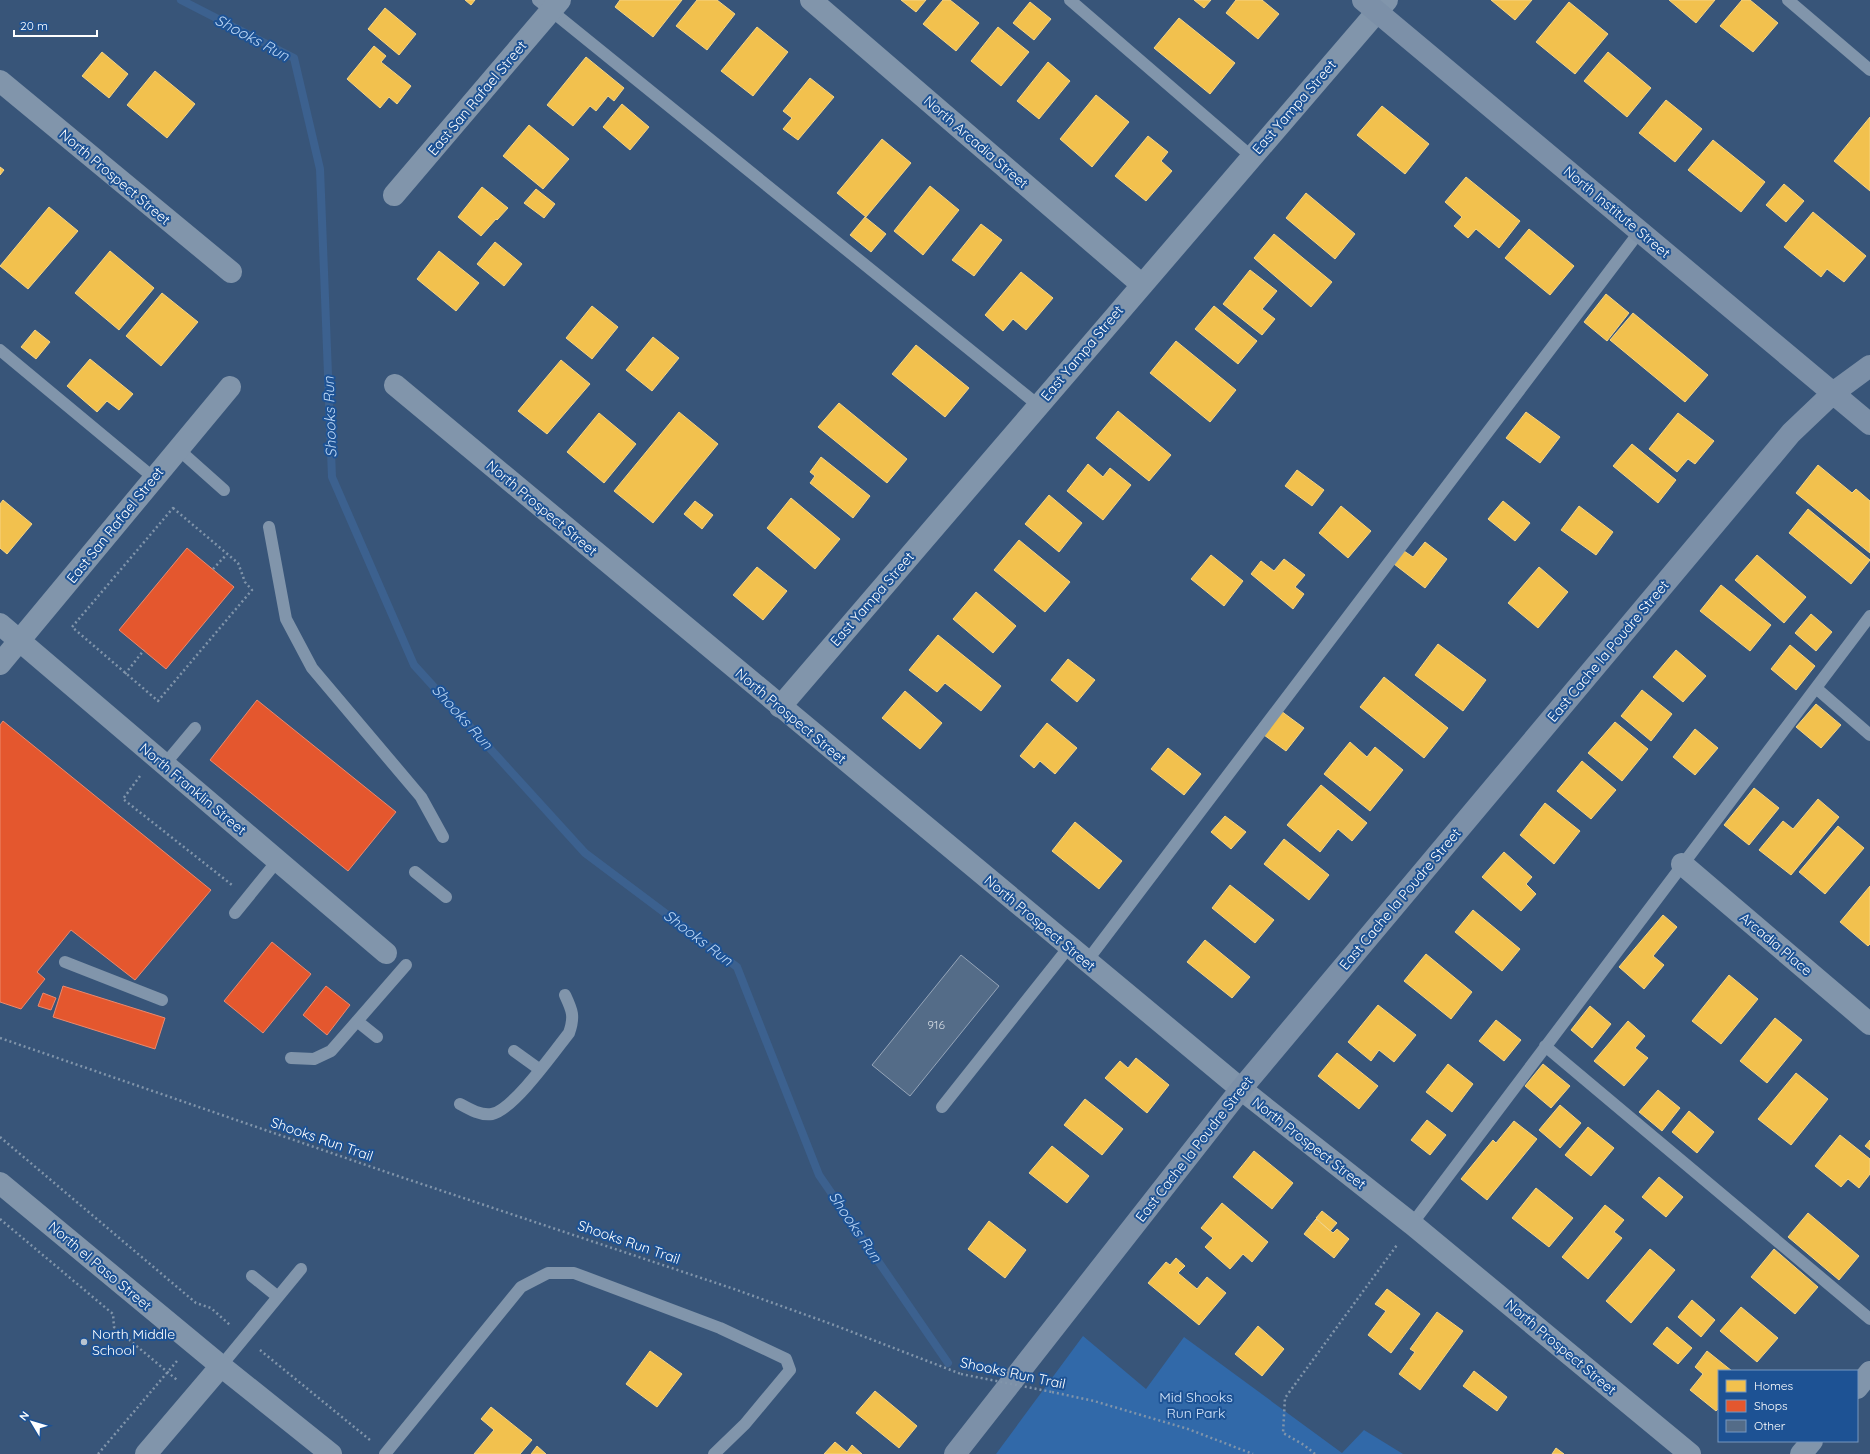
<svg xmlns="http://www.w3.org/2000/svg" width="1870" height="1454" font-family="Quicksand,sans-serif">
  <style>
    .green { fill: #3169a9 }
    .homes { fill: #f2c14e; stroke: #f6d483 }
    .shops { fill: #e4572e; stroke: #ec896d }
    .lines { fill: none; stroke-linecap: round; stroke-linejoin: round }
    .stream { stroke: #3c618f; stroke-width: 8 }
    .building { fill: #546c88; stroke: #95a5b9 }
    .path { stroke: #8195ab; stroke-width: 2.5; stroke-dasharray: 2 3; stroke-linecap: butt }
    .lane { stroke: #8195ab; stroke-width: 12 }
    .street { stroke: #8195ab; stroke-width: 22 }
    .secondary { stroke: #7c90a8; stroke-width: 22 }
    .path-bridge { stroke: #8195ab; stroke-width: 2.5; stroke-dasharray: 2 3; stroke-linecap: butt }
    .poi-dot { fill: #b9c4d0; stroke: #1d5294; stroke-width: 1.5 }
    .labels { text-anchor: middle; stroke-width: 4; stroke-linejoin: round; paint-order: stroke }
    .number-label { font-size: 12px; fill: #d4dae1 }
    .street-label { font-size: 14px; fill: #fff; stroke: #1d5294 }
    .poi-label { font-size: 14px; fill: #fff; stroke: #1d5294; text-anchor: start }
    .park-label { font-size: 14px; fill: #d5e6fa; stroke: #1d5294 }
    .water-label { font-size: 15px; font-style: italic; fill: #bbd6f5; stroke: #1d5294 }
  </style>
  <rect width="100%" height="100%" fill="#385579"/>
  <path class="green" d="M 1083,1336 L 1146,1389 L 1184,1337 L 1342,1453 L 1364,1430 L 1403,1454 L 996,1454 Z"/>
  <path class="homes" d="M 465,0 L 475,0 L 471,5 Z
    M 620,0 L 682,0 L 653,37 L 615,7 Z
    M 697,0 L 717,0 L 735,14 L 707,50 L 676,26 Z
    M 901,0 L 926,0 L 916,12 Z
    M 943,0 L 950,0 L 979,23 L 956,51 L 923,24 Z
    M 1194,0 L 1211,0 L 1204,8 Z
    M 1236,0 L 1262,0 L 1279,14 L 1258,39 L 1226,13 Z
    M 1491,0 L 1532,0 L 1515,20 Z
    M 1669,0 L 1715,0 L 1696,23 Z
    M 1742,0 L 1750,0 L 1778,23 L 1753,52 L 1720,26 Z
    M 1030,2 L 1051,19 L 1034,40 L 1013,23 Z
    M 1569,2 L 1608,34 L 1575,74 L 1536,42 Z
    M 385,8 L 416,34 L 399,55 L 368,29 Z
    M 1179,18 L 1235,63 L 1210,94 L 1154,48 Z
    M 757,27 L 788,52 L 753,96 L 721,71 Z
    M 998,27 L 1029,52 L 1001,86 L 971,61 Z
    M 374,46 L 386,56 L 381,62 L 411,86 L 397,104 L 389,97 L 380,108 L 347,79 Z
    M 102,52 L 128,74 L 109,98 L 82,76 Z
    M 1608,52 L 1651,88 L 1627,117 L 1584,81 Z
    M 586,57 L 624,88 L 614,101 L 608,96 L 596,111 L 590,106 L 573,126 L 547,105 Z
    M 1048,62 L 1070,81 L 1039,119 L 1017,101 Z
    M 155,71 L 195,104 L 167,138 L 127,105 Z
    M 810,78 L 834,97 L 798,140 L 783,129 L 792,118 L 783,111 Z
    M 1096,95 L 1129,122 L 1092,167 L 1060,139 Z
    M 1666,100 L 1702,129 L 1675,162 L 1639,133 Z
    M 622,104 L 649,127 L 630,150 L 603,127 Z
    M 1382,106 L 1429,144 L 1405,174 L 1357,135 Z
    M 1870,117 L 1870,191 L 1834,161 Z
    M 529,125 L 569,159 L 543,189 L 503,156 Z
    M 1148,136 L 1168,152 L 1161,161 L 1172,171 L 1146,201 L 1115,176 Z
    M 882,139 L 911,163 L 866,217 L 837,193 Z
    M 1713,140 L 1765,182 L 1741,212 L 1688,170 Z
    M 0,167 L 4,170 L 0,175 Z
    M 1466,177 L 1520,221 L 1499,248 L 1476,229 L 1468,238 L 1454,226 L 1462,217 L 1445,202 Z
    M 1784,184 L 1804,201 L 1786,222 L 1766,205 Z
    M 930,186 L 959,210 L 923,255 L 894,231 Z
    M 482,187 L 508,208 L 497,220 L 496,219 L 481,236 L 458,217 Z
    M 536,189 L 555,204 L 544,218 L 524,203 Z
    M 1306,193 L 1355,234 L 1335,259 L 1286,218 Z
    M 49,207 L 78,231 L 28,289 L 0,266 Z
    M 1813,212 L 1866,256 L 1844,282 L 1827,269 L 1821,277 L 1784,247 Z
    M 865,217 L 886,234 L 871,252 L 850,235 Z
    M 981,224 L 1002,240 L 974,276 L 952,260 Z
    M 1529,229 L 1574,266 L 1550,295 L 1505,258 Z
    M 1274,234 L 1332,282 L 1311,307 L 1254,258 Z
    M 495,242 L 522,264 L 504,286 L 477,264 Z
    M 110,251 L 154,288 L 119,330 L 75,293 Z
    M 439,251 L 479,283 L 456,311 L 417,279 Z
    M 1250,270 L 1277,291 L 1262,309 L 1275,319 L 1262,335 L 1223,304 Z
    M 1021,272 L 1053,298 L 1026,330 L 1013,319 L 1003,331 L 985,315 Z
    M 162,293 L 198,322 L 161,366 L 126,336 Z
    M 1606,294 L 1629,313 L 1607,341 L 1584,322 Z
    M 592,306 L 618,327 L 592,359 L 566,338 Z
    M 1214,306 L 1257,341 L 1238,364 L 1195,329 Z
    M 1633,313 L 1708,375 L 1685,402 L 1610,340 Z
    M 35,330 L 50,342 L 36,359 L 21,347 Z
    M 653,337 L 679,358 L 652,391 L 626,370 Z
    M 1176,341 L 1236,390 L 1210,422 L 1150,373 Z
    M 916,345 L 969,388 L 945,417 L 892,374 Z
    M 90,359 L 133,394 L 119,410 L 107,401 L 97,412 L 67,386 Z
    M 561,360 L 590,384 L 547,434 L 518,411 Z
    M 839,403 L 907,459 L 887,483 L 818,427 Z
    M 1118,411 L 1171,455 L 1149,481 L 1096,438 Z
    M 679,412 L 718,444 L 653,523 L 614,491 Z
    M 1526,412 L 1560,437 L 1540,463 L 1506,438 Z
    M 599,413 L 636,444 L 604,483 L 567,452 Z
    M 1678,413 L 1714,441 L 1695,464 L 1688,459 L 1677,472 L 1649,449 Z
    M 1632,444 L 1676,480 L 1658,503 L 1613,466 Z
    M 821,457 L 870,496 L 853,518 L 810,483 L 815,476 L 810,472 Z
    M 1088,464 L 1103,477 L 1110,468 L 1131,485 L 1103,520 L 1067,491 Z
    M 1818,465 L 1852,493 L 1856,489 L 1870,501 L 1870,553 L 1796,493 Z
    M 1297,470 L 1324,490 L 1312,506 L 1285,486 Z
    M 1049,495 L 1082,523 L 1059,552 L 1025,524 Z
    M 791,498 L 840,539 L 815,569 L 767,528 Z
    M 3,500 L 32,524 L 7,554 L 0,548 L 0,504 Z
    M 695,501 L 713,515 L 702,529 L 684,514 Z
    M 1503,501 L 1530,523 L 1515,541 L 1488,519 Z
    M 1341,506 L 1371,531 L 1348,558 L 1319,533 Z
    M 1579,506 L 1613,532 L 1596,555 L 1561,530 Z
    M 1808,509 L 1870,560 L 1851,584 L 1789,533 Z
    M 1019,540 L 1070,582 L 1045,612 L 994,570 Z
    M 1425,542 L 1447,559 L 1425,588 L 1394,564 L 1404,551 L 1413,557 Z
    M 1211,555 L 1243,581 L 1224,606 L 1191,579 Z
    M 1757,555 L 1806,597 L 1784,623 L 1735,580 Z
    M 1284,559 L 1305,575 L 1295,587 L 1304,594 L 1293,609 L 1251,574 L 1261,561 L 1274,571 Z
    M 757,567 L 787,591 L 763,620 L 733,595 Z
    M 1539,567 L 1568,592 L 1538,628 L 1508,603 Z
    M 1721,585 L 1771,625 L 1750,651 L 1700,611 Z
    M 976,592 L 1016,626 L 993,653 L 953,619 Z
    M 1811,614 L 1832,632 L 1816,651 L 1795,633 Z
    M 938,635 L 1001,686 L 981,711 L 945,683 L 937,692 L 909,670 Z
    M 1438,644 L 1486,680 L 1463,711 L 1415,675 Z
    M 1790,645 L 1815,666 L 1796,690 L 1771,669 Z
    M 1676,650 L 1706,676 L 1683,702 L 1653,677 Z
    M 1068,659 L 1095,680 L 1077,702 L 1051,680 Z
    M 1384,677 L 1448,728 L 1424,758 L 1360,707 Z
    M 1642,690 L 1672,714 L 1651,741 L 1621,716 Z
    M 905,691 L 942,723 L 920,749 L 882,718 Z
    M 1816,704 L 1841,725 L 1821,748 L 1796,727 Z
    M 1281,711 L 1304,728 L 1286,751 L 1264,735 Z
    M 1615,722 L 1648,749 L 1622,781 L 1588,753 Z
    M 1047,723 L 1077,748 L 1055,774 L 1040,761 L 1034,768 L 1020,756 Z
    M 1695,729 L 1718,748 L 1695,775 L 1673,757 Z
    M 1350,742 L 1367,757 L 1375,747 L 1403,770 L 1370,811 L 1324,774 Z
    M 1168,748 L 1201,774 L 1184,795 L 1151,769 Z
    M 1582,761 L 1616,790 L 1591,819 L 1557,791 Z
    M 1321,785 L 1367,823 L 1352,841 L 1338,829 L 1320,852 L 1287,825 Z
    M 1754,788 L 1779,808 L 1749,845 L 1724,825 Z
    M 1818,799 L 1839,817 L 1791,875 L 1759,850 L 1783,821 L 1793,829 Z
    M 1545,803 L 1580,831 L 1554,864 L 1520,835 Z
    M 1225,816 L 1246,832 L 1231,849 L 1211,832 Z
    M 1075,822 L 1122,861 L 1099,889 L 1052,851 Z
    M 1838,826 L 1864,848 L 1825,894 L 1799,872 Z
    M 1284,839 L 1329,875 L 1309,900 L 1264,864 Z
    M 1504,852 L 1532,877 L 1526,884 L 1536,894 L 1521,911 L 1482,877 Z
    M 1230,885 L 1274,920 L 1255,943 L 1212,908 Z
    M 1870,886 L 1870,944 L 1868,946 L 1840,922 Z
    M 1473,910 L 1520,949 L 1502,971 L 1455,932 Z
    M 1663,915 L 1677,927 L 1653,956 L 1664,965 L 1644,989 L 1619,967 Z
    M 1205,940 L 1250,977 L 1232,998 L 1187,962 Z
    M 1426,954 L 1472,992 L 1451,1019 L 1404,981 Z
    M 1729,975 L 1758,999 L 1721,1044 L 1692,1021 Z
    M 1378,1005 L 1416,1035 L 1394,1062 L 1379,1050 L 1371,1061 L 1348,1042 Z
    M 1590,1006 L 1611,1024 L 1592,1048 L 1571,1030 Z
    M 1775,1018 L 1802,1040 L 1767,1083 L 1740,1061 Z
    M 1496,1020 L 1521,1040 L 1504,1061 L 1479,1041 Z
    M 1628,1021 L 1645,1036 L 1635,1048 L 1648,1058 L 1624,1086 L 1594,1061 Z
    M 1337,1053 L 1378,1086 L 1359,1109 L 1318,1076 Z
    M 1136,1058 L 1169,1085 L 1147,1113 L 1105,1078 L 1120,1061 L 1128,1068 Z
    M 1448,1064 L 1473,1084 L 1452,1112 L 1426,1092 Z
    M 1543,1064 L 1570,1086 L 1551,1108 L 1525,1086 Z
    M 1796,1073 L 1828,1099 L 1791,1145 L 1758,1119 Z
    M 1658,1090 L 1680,1108 L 1662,1131 L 1639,1112 Z
    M 1085,1099 L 1123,1129 L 1102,1155 L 1064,1125 Z
    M 1560,1105 L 1581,1123 L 1560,1148 L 1539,1130 Z
    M 1689,1111 L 1714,1132 L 1697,1153 L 1672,1132 Z
    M 1427,1120 L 1446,1135 L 1430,1155 L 1411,1140 Z
    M 1514,1121 L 1537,1139 L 1487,1200 L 1461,1179 L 1493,1140 L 1496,1143 Z
    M 1588,1127 L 1614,1148 L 1591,1176 L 1565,1155 Z
    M 1840,1135 L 1870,1159 L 1870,1174 L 1859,1188 L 1848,1179 L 1841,1187 L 1815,1166 Z
    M 1870,1140 L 1870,1150 L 1865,1146 Z
    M 1052,1146 L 1089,1176 L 1067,1203 L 1029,1173 Z
    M 1254,1151 L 1293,1183 L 1272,1209 L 1233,1177 Z
    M 1659,1177 L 1683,1197 L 1666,1217 L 1642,1197 Z
    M 1536,1188 L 1573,1218 L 1549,1247 L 1512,1218 Z
    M 1222,1203 L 1268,1242 L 1252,1262 L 1243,1254 L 1230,1269 L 1205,1247 L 1213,1238 L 1201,1228 Z
    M 1605,1205 L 1624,1220 L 1614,1232 L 1622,1238 L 1588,1279 L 1562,1257 Z
    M 1322,1211 L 1337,1223 L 1330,1231 L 1316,1218 Z
    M 1808,1213 L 1859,1256 L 1839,1280 L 1788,1237 Z
    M 1316,1219 L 1333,1233 L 1337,1229 L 1349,1239 L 1334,1258 L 1304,1234 Z
    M 989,1221 L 1026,1250 L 1005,1278 L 968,1249 Z
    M 1650,1249 L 1675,1270 L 1631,1323 L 1606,1301 Z
    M 1774,1249 L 1818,1287 L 1795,1314 L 1751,1277 Z
    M 1176,1258 L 1185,1266 L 1178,1273 L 1197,1289 L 1207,1277 L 1226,1293 L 1199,1325 L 1148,1283 L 1166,1262 L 1170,1265 Z
    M 1387,1289 L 1420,1314 L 1391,1353 L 1368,1335 L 1386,1311 L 1375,1304 Z
    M 1692,1300 L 1715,1320 L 1701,1337 L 1678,1317 Z
    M 1741,1307 L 1778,1338 L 1757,1362 L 1720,1331 Z
    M 1437,1312 L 1463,1331 L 1420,1390 L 1399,1374 L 1415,1352 L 1410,1349 Z
    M 1258,1326 L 1284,1349 L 1262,1376 L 1235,1354 Z
    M 1667,1327 L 1692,1348 L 1678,1364 L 1653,1344 Z
    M 650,1351 L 682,1374 L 657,1407 L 626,1384 Z
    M 1707,1351 L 1732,1371 L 1719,1371 L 1719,1408 L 1716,1411 L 1690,1390 L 1703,1374 L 1695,1367 Z
    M 1474,1371 L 1507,1397 L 1497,1411 L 1463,1386 Z
    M 875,1391 L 917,1426 L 899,1448 L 856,1413 Z
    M 491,1407 L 532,1440 L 520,1454 L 474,1454 L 494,1430 L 481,1419 Z
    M 835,1442 L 847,1452 L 852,1445 L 862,1454 L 824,1454 Z
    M 537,1446 L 546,1454 L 531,1454 Z
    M 1556,1448 L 1564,1454 L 1552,1454 Z"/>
  <path class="shops" d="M 187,548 L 234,587 L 166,669 L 119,630 Z
    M 257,700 L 396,812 L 348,871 L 210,760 Z
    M 3,721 L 211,890 L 135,980 L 71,930 L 37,972 L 45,979 L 21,1009 L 0,1002 L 0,725 Z
    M 272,942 L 311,974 L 263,1033 L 224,1001 Z
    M 63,986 L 165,1018 L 155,1049 L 53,1017 Z
    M 326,986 L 350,1005 L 327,1035 L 303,1015 Z
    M 43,993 L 56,998 L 51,1010 L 38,1006 Z"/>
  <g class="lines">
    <path class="stream" d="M 181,0 L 294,58 L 320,169 L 332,477 L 414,665 L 585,853 L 737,967 L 819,1175 L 948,1363"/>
  </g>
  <path class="building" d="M 961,955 L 999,986 L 910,1096 L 872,1065 Z"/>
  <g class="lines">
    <path class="path" d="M 173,508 L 238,563 L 245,582 L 252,590 L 158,701 L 72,627 Z
      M 213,569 L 227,554
      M 125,674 L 144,650
      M 140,776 L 123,799 L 232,885
      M 0,1038 L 389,1173 L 734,1289 L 834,1325 L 961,1374
      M 0,1137 L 196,1303 L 211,1308 L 230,1325
      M 0,1219 L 113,1314 L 114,1327 L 177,1380
      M 260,1350 L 370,1440
      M 1052,1392 L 1094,1401 L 1188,1429 L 1253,1454
      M 98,1454 L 177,1361
      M 1315,1454 L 1304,1445 L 1283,1433 L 1285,1398 L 1397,1245"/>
    <path class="lane" d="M 538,0 L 1038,405
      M 1070,0 L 1252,157
      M 1788,0 L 1870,70
      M 0,350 L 154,478
      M 178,449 L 224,490
      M 269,527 L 286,619 L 312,668 L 421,797 L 443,837
      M 1816,688 L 1870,735
      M 164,765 L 195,728
      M 415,872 L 446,897
      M 235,913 L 278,860
      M 1087,961 L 1640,231
      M 65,962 L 162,1000
      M 357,1021 L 377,1037
      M 1545,1046 L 1870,1319
      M 514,1051 L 539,1069
      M 291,1058 L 314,1059 L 331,1051 L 406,965
      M 460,1104 C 469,1109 481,1116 492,1114 C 513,1110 554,1052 569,1033 C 575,1016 572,1010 565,995
      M 942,1107 L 1069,947
      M 1412,1224 L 1870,616
      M 252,1276 L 278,1297
      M 221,1366 L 301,1269
      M 385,1454 L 521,1287 L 548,1273 L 574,1273 L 720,1328 L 786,1359 L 790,1370 L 745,1424 L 714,1454"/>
    <path class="street" d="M 811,0 L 1141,284
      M 0,81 L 231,272
      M 394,195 L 560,0
      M 395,385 L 1241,1089 L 1412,1224 L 1690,1454
      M 0,624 L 386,953
      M 0,664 L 230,387
      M 780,707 L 1387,0
      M 1682,864 L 1870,1024
      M 0,1183 L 221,1366 L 331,1454
      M 1857,1388 L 1870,1372
      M 146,1454 L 221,1366
      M 1801,1454 L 1812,1441"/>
    <path class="secondary" d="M 1363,0 L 1870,424
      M 955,1454 L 1241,1089 L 1791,433 L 1833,393 L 1870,366"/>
    <path class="path-bridge" d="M 961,1374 L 1052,1392"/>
  </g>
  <circle class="poi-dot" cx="84" cy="1342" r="4"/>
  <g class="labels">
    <g class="number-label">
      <text x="936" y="1029">916</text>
    </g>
    <g class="street-label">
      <text transform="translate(477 98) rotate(-50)" y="5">East San Rafael Street</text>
      <text transform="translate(1294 107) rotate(-49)" y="5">East Yampa Street</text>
      <text transform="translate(976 142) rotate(41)" y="5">North Arcadia Street</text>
      <text transform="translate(115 177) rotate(40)" y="5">North Prospect Street</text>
      <text transform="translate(1617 212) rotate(40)" y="5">North Institute Street</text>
      <text transform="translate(1082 353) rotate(-50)" y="5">East Yampa Street</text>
      <text transform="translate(542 508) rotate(40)" y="5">North Prospect Street</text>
      <text transform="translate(115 525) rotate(-51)" y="5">East San Rafael Street</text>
      <text transform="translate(872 599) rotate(-49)" y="5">East Yampa Street</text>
      <text transform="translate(1608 651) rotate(-50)" y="5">East Cache la Poudre Street</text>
      <text transform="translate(791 716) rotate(40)" y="5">North Prospect Street</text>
      <text transform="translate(193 789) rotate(40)" y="5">North Franklin Street</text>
      <text transform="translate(1400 899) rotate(-50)" y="5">East Cache la Poudre Street</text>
      <text transform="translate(1040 923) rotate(40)" y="5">North Prospect Street</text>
      <text transform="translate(1776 944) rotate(40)" y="5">Arcadia Place</text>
      <text transform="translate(322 1139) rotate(19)" y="5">Shooks Run Trail</text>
      <text transform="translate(1309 1143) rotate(38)" y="5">North Prospect Street</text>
      <text transform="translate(1194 1149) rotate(-52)" y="5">East Cache la Poudre Street</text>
      <text transform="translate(629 1242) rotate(19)" y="5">Shooks Run Trail</text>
      <text transform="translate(100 1266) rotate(40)" y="5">North el Paso Street</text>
      <text transform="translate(1561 1347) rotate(40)" y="5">North Prospect Street</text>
      <text transform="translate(1013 1373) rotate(12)" y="5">Shooks Run Trail</text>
    </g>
    <g class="poi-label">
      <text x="92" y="1339">North Middle<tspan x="92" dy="16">School</tspan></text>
    </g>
    <g class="park-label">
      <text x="1196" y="1402">Mid Shooks<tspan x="1196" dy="16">Run Park</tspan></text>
    </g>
    <g class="water-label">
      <text transform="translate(252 38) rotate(28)" y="5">Shooks Run</text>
      <text transform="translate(330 417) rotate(-92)" y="5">Shooks Run</text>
      <text transform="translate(462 717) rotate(48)" y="5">Shooks Run</text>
      <text transform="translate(698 938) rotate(37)" y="5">Shooks Run</text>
      <text transform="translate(855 1227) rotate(56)" y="5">Shooks Run</text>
    </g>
  </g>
  <rect x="1718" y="1370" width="140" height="72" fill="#1d5294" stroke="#7797bf"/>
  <rect x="1726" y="1380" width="20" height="12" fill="#f2c14e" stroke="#7797bf"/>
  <text x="1754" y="1390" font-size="12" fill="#ffffff">Homes</text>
  <rect x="1726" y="1400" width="20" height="12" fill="#e4572e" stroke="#7797bf"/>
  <text x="1754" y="1410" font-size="12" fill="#ffffff">Shops</text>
  <rect x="1726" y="1420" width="20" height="12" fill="#546c88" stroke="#7797bf"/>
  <text x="1754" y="1430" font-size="12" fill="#ffffff">Other</text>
  <g transform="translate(32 1422) rotate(308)" stroke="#1d5294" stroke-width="3" paint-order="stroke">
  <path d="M0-3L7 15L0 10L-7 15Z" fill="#ffffff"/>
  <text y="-6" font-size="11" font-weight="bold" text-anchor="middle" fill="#ffffff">N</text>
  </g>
  <path d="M14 30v6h83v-6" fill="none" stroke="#ffffff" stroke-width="2"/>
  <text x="20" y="30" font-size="12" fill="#ffffff" stroke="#1d5294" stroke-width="3" paint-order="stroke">20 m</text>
</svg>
